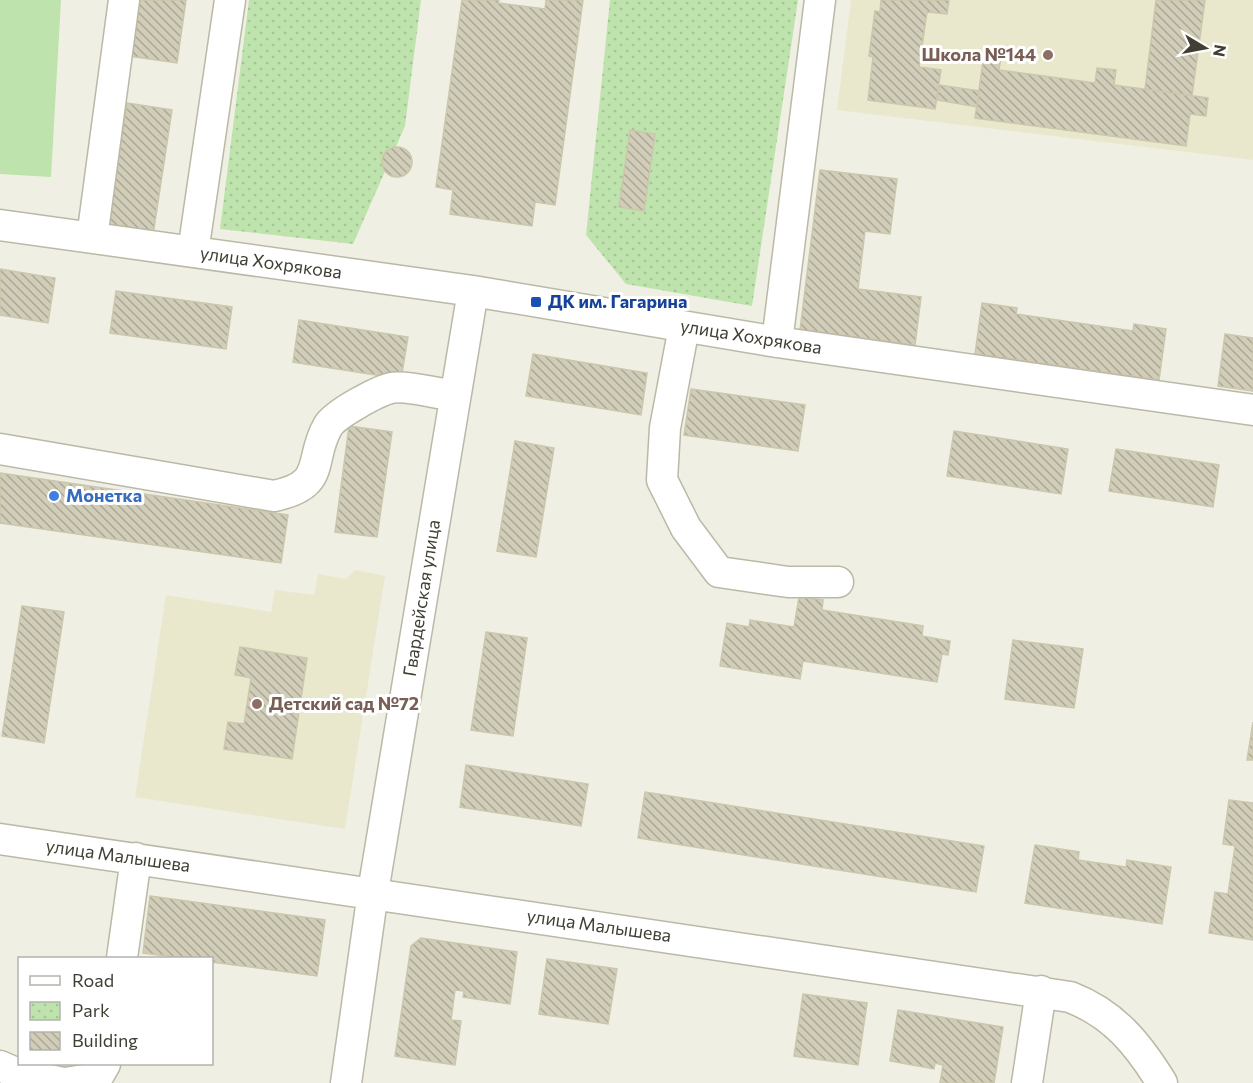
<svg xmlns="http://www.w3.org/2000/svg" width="1253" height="1083" font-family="Commissioner,sans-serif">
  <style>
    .education { fill: #e9e8cd }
    .park { fill: url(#park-dots) }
    .garden { fill: #bee3ad }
    .building { fill: url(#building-back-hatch); stroke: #cbc7ac; stroke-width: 1.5 }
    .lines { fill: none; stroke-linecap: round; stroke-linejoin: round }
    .minor-casing { stroke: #bbb9a6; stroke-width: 33 }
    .minor { stroke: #fff; stroke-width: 30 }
    .education-dot { fill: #8d6e63; stroke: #fff; stroke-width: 2 }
    .transit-dot { fill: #1a4fb4; stroke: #fff; stroke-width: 2 }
    .shop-dot { fill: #3f7fe0; stroke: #fff; stroke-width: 2 }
    .labels { text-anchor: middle; stroke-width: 6; stroke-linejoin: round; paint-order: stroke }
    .education-label { font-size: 18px; font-weight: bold; fill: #785e54; stroke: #fff; text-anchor: end }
    .street-label { font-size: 18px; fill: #413f33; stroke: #fff }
    .transit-label { font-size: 18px; font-weight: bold; fill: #164399; stroke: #fff; text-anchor: start }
    .shop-label { font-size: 18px; font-weight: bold; fill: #366cbe; stroke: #fff; text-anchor: start }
  </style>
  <defs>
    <pattern id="park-dots" width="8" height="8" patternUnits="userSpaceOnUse" patternTransform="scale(1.5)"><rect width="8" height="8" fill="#bee3ad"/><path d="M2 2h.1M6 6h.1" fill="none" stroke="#a4c495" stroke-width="1.8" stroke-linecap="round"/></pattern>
    <pattern id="building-back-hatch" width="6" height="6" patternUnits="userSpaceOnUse" patternTransform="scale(1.5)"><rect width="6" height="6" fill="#d1cdb9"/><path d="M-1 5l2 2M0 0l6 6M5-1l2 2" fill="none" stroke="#aba897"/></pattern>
  </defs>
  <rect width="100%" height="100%" fill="#f0efe3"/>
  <path class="education" d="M 851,0 L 1253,0 L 1253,160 L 837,110 Z
    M 355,570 L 385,576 L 345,829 L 135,797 L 166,595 L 271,612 L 275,590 L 314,595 L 318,574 L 346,579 Z"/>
  <path class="park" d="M 249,0 L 421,0 L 405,126 L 353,244 L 220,229 Z
    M 610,0 L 798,0 L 752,306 L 626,284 L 586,235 Z"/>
  <path class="garden" d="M 0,0 L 61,0 L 51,177 L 0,174 Z"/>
  <path class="building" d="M 138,0 L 186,0 L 177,63 L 129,56 Z
    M 462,0 L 499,0 L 498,3 L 545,9 L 546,0 L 583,0 L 555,205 L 535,202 L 532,226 L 450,214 L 453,190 L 436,187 Z
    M 881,0 L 949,0 L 947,14 L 927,12 L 919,67 L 941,70 L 935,109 L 868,100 L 873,57 L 869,56 L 875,11 L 880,12 Z
    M 1156,0 L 1205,0 L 1192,96 L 1145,89 Z
    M 984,54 L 1001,56 L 999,70 L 1095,83 L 1097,68 L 1116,70 L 1114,85 L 1208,98 L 1206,116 L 1190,114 L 1186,146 L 975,118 Z
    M 939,85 L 979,91 L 977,107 L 937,100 Z
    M 127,103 L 172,110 L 153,235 L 107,228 Z
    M 630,130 L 655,134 L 644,211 L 619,207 Z
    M382 162a15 15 0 1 1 30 0a15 15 0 1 1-30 0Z
    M 820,170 L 897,179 L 890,234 L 865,231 L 858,289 L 921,297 L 915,345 L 800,330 Z
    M 0,269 L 55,278 L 48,323 L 0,315 Z
    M 116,291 L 232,307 L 226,349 L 110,333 Z
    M 982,303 L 1017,308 L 1016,314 L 1133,331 L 1134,324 L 1166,329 L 1159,380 L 975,354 Z
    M 299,320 L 408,337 L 401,379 L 293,362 Z
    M 1225,334 L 1253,338 L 1253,391 L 1218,386 Z
    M 533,354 L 647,373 L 641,415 L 526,396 Z
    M 691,389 L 805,405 L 798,451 L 684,435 Z
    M 349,426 L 392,432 L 377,537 L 335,532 Z
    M 954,431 L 1068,449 L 1061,494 L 947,476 Z
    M 515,441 L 554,448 L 536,557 L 497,551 Z
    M 1116,449 L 1219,465 L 1213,507 L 1109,491 Z
    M 0,473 L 288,515 L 281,563 L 0,523 Z
    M 799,597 L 823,600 L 822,610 L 923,626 L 922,636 L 950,641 L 948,655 L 942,654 L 937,682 L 803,661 L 800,679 L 720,666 L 727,623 L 749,627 L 750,620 L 794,627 Z
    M 22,606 L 64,612 L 44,743 L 2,736 Z
    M 486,632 L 527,638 L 513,736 L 471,730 Z
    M 1013,640 L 1083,649 L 1074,708 L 1005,699 Z
    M 240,647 L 307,658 L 292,759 L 224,749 L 228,722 L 244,724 L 251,678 L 235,675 Z
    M 1253,722 L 1253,760 L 1247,760 Z
    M 466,765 L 588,784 L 581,826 L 460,807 Z
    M 645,792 L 984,846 L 976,892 L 638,838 Z
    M 1229,800 L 1253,803 L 1253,940 L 1209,933 L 1215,892 L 1228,894 L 1235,846 L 1223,844 Z
    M 1035,845 L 1079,852 L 1078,860 L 1126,867 L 1127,860 L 1171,867 L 1162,924 L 1025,903 Z
    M 150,896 L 325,920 L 317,976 L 212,962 L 212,958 L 184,958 L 143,953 Z
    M 421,938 L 517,952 L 510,1004 L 463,997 L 464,991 L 455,990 L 451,1020 L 461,1021 L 455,1065 L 395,1056 L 411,946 Z
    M 547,959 L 617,969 L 608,1024 L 539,1014 Z
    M 803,994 L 867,1003 L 858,1065 L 794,1056 Z
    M 898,1010 L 1003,1027 L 994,1083 L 940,1083 L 943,1065 L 935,1063 L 934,1069 L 890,1061 Z"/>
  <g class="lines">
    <g class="minor-casing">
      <path id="minor" d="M 0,225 L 473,291 L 777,342 L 1253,410
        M 92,238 L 124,0
        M 193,252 L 230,0
        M 684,327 L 665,428 L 662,480 L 686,528 L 719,572 L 788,582 L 838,582
        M 777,342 L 820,0
        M 0,449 L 274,496 C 328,485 308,460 328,426 C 335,414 378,391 391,388 C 405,385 440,394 455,396
        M 0,839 L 1070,997 C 1114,1014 1138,1044 1162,1083
        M 122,958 L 136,858
        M 0,1066 L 16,1073 L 63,1083
        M 65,1083 L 97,1078 L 105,1064
        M 346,1083 L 373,892 L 473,291
        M 1027,1083 L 1041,991"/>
    </g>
    <use href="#minor" class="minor"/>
  </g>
  <g class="education-dot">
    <circle cx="1048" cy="55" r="6"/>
    <circle cx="257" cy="704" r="6"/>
  </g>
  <rect class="transit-dot" x="530" y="296" width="12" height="12" rx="3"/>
  <circle class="shop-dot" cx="54" cy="496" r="6"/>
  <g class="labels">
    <g class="education-label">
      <text x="1036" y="61">Школа №144</text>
      <text x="269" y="710" text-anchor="start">Детский сад №72</text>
    </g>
    <g class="street-label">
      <text transform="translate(271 263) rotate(8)" y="6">улица Хохрякова</text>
      <text transform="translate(751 337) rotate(9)" y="6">улица Хохрякова</text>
      <text transform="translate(422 598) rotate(-81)" y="6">Гвардейская улица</text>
      <text transform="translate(118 856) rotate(8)" y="6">улица Малышева</text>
      <text transform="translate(599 926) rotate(8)" y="6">улица Малышева</text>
    </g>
    <g class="transit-label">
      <text x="548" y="308">ДК им. Гагарина</text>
    </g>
    <g class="shop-label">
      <text x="66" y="502">Монетка</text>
    </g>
  </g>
  <rect x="18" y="957" width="195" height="108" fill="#ffffff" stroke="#b3b2ad" stroke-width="1.5"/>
  <rect x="30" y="976" width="30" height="9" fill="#ffffff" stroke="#b3b2ad" stroke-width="1.5"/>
  <text x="72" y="987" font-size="18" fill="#413f33">Road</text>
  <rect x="30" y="1002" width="30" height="18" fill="url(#park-dots)" stroke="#b3b2ad" stroke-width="1.5"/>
  <text x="72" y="1017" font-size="18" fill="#413f33">Park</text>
  <rect x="30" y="1032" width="30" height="18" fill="url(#building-back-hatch)" stroke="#b3b2ad" stroke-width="1.5"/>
  <text x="72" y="1047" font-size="18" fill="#413f33">Building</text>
  <g transform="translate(1205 48) rotate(100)" stroke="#ffffff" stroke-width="4.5" paint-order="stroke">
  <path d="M0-4.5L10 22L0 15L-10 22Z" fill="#413f33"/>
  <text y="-9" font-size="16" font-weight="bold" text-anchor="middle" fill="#413f33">N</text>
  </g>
</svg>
